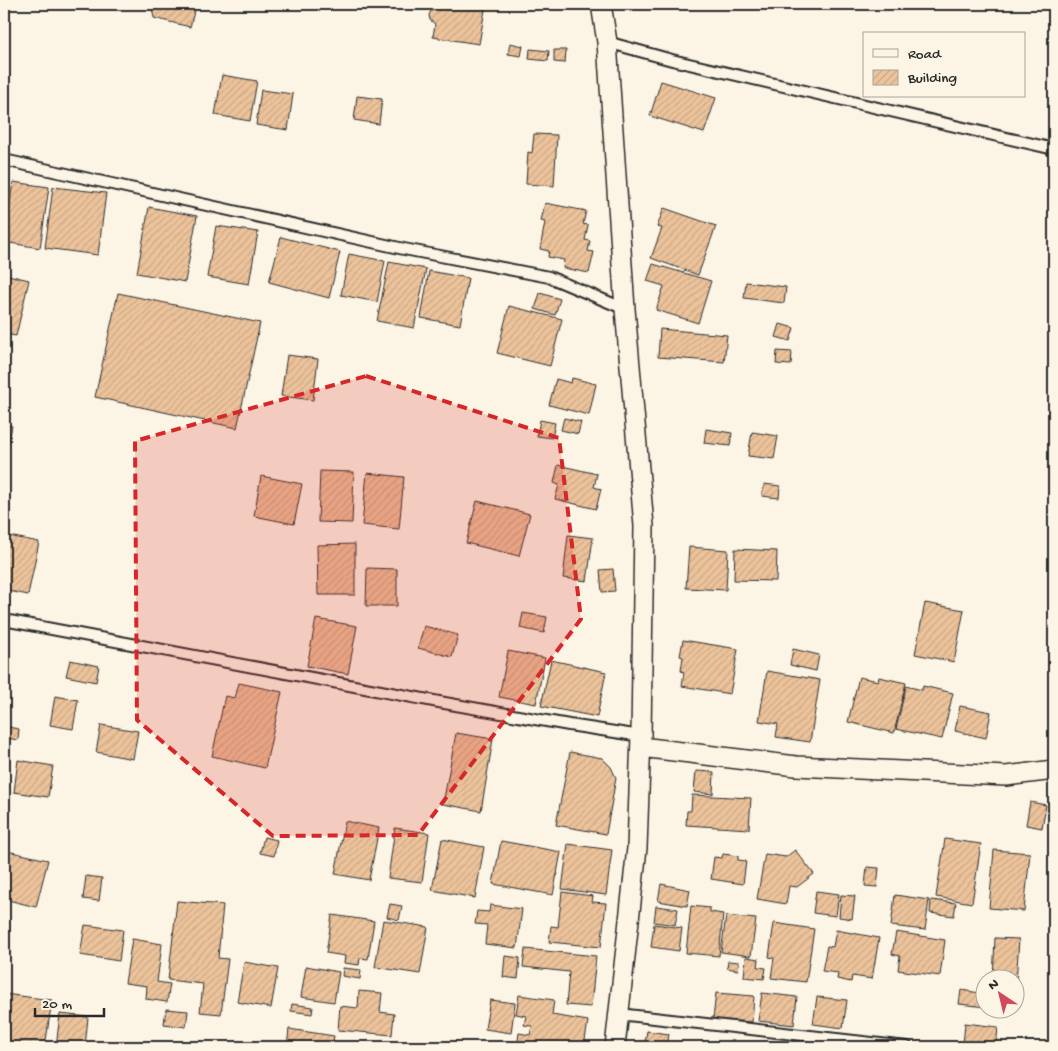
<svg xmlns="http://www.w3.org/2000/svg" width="1058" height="1051" font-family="'Gochi Hand',sans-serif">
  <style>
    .building { fill: url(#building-hatch); stroke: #2b2b2b }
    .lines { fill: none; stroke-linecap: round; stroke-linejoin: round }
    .lane-casing { stroke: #2b2b2b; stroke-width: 14 }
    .street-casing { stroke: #2b2b2b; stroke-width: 22 }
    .lane { stroke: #fcf5e5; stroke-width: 10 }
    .street { stroke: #fcf5e5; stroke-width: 19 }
    .marked { fill: #d62828; fill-opacity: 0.2; stroke: #d62828; stroke-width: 4; stroke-dasharray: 10 6; stroke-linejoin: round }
  </style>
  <defs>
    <pattern id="building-hatch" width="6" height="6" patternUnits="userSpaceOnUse" patternTransform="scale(1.25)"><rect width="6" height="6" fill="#ecc39b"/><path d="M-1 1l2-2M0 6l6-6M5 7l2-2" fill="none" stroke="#cba886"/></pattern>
  </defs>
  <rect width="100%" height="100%" fill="#fcf5e5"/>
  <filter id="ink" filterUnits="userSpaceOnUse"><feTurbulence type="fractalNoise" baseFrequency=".02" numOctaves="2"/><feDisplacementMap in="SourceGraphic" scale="10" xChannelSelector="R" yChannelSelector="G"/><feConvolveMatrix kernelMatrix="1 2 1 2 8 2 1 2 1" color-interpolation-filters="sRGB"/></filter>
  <g filter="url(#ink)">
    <path class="building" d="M 151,4 L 196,4 L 190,27 L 154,18 Z
      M 438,4 L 486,4 L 479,44 L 433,37 L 435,24 L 430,20 L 429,15 L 431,11 L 434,8 L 438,6 Z
      M 510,43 L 523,46 L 521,56 L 508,54 Z
      M 530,49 L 549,51 L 548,61 L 529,59 Z
      M 554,50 L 566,50 L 565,63 L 554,62 Z
      M 222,75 L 257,81 L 250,121 L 215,115 Z
      M 661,81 L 716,98 L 704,133 L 650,116 Z
      M 261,90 L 293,94 L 288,130 L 256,125 Z
      M 357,96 L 382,99 L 379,124 L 354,120 Z
      M 534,134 L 557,135 L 554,186 L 526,184 L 528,152 L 532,153 Z
      M 13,182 L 49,187 L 40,248 L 4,242 Z
      M 53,187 L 106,193 L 98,255 L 45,248 Z
      M 545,203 L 586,211 L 583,224 L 588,225 L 585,240 L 590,241 L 588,251 L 594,252 L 589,273 L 563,268 L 564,260 L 548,257 L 549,251 L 540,249 L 545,222 L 541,221 Z
      M 149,207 L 197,216 L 185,282 L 137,273 Z
      M 664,208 L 716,226 L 698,275 L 651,258 L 662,228 L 657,227 Z
      M 216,226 L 258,232 L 249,284 L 207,277 Z
      M 281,237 L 340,252 L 329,298 L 269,282 Z
      M 349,254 L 385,261 L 377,302 L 341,295 Z
      M 389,262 L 426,269 L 414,328 L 377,321 Z
      M 653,264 L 711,281 L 698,323 L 656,310 L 664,286 L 647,281 Z
      M 429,271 L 468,278 L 460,325 L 421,318 Z
      M 4,274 L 29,280 L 16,336 L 4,334 Z
      M 746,282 L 786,287 L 784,303 L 744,298 Z
      M 118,293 L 260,323 L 237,428 L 95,397 Z
      M 540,293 L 560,299 L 555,315 L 535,309 Z
      M 509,306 L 562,319 L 550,366 L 497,353 Z
      M 780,324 L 794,328 L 790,341 L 776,337 Z
      M 660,329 L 727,335 L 724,362 L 658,357 Z
      M 777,351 L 792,352 L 791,365 L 776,364 Z
      M 287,355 L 318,359 L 313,400 L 281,396 Z
      M 572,378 L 596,384 L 589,415 L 549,405 L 556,379 L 571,383 Z
      M 564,418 L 581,422 L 578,434 L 561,430 Z
      M 540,420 L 555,423 L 552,438 L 537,436 Z
      M 4,424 L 12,426 L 7,450 L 4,450 Z
      M 706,429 L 732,433 L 730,446 L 704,443 Z
      M 752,432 L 778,436 L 774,459 L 748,456 Z
      M 558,465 L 597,474 L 594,487 L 601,489 L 596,509 L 555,499 L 559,485 L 554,483 Z
      M 320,471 L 354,472 L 352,523 L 318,522 Z
      M 367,473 L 404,477 L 399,529 L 362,525 Z
      M 261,476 L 302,484 L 294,524 L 254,516 Z
      M 764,484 L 780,486 L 779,498 L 762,496 Z
      M 477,501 L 530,514 L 519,556 L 466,543 Z
      M 4,535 L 39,542 L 28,595 L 4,590 Z
      M 568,535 L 593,538 L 587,581 L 563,578 Z
      M 355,544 L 355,595 L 318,595 L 317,545 Z
      M 689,547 L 728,550 L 726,590 L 686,588 Z
      M 735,549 L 777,551 L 776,581 L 734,580 Z
      M 367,568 L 397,569 L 397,606 L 366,606 Z
      M 613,569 L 615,591 L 602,592 L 600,570 Z
      M 925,603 L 964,610 L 954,662 L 915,654 Z
      M 523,613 L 547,617 L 544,633 L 520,628 Z
      M 316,619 L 357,626 L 348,674 L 307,666 Z
      M 424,626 L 458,635 L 452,657 L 418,648 Z
      M 683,640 L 738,649 L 730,694 L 682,686 L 684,672 L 681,671 L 683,657 L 680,656 Z
      M 793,649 L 819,655 L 816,671 L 790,665 Z
      M 508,651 L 545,658 L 536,704 L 499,697 Z
      M 70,660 L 99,666 L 96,682 L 66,676 Z
      M 551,660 L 606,672 L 597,717 L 541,706 Z
      M 767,671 L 820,680 L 810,742 L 776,737 L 778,724 L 759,721 Z
      M 859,677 L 878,681 L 879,677 L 906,683 L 894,733 L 848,722 Z
      M 239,683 L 282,692 L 265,768 L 212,756 L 225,696 L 235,698 Z
      M 906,686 L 922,690 L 923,686 L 953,693 L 942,739 L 896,729 Z
      M 55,696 L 78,700 L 73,729 L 50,725 Z
      M 960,706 L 991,712 L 986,738 L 955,731 Z
      M 101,725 L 138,731 L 133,759 L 96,752 Z
      M 8,727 L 19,729 L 18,740 L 6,738 Z
      M 456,733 L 493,739 L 481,811 L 443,804 Z
      M 570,752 L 602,758 L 611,767 L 616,778 L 606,834 L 556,825 Z
      M 18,760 L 53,766 L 48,797 L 14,792 Z
      M 696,771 L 714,772 L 713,794 L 694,792 Z
      M 692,795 L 751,798 L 749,829 L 686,825 L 687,811 L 691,811 Z
      M 1030,802 L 1046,805 L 1042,828 L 1026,825 Z
      M 345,821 L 379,828 L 369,880 L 335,874 Z
      M 395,828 L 429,833 L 422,882 L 388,878 Z
      M 264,837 L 277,840 L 274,856 L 260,853 Z
      M 442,839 L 484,847 L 475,898 L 432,890 Z
      M 945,839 L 981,844 L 972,903 L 936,897 Z
      M 501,841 L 561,852 L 553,895 L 493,884 Z
      M 568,844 L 612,850 L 606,895 L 562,889 Z
      M 795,850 L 814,874 L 797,887 L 789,886 L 786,904 L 757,899 L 765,854 L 786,857 Z
      M 994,850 L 1030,853 L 1024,911 L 989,908 Z
      M 7,851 L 48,860 L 36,907 L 4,899 L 4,865 Z
      M 723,854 L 738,856 L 738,860 L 746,861 L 743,884 L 711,879 L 714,857 L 722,858 Z
      M 867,867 L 879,868 L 877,887 L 865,886 Z
      M 86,876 L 102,878 L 99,901 L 83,899 Z
      M 661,884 L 690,890 L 687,906 L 658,901 Z
      M 816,891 L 839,894 L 836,916 L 813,913 Z
      M 562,892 L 593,896 L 592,902 L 606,903 L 601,947 L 549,942 L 551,926 L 558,927 Z
      M 841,895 L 855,896 L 852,919 L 839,917 Z
      M 895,895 L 929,900 L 925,930 L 891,926 Z
      M 931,900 L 956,903 L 954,916 L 930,913 Z
      M 177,901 L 223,905 L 218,958 L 228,959 L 221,1014 L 200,1012 L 203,984 L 168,980 Z
      M 390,904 L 402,906 L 399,920 L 387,917 Z
      M 490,905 L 522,909 L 517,948 L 485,944 L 487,925 L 475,924 L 477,911 L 489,912 Z
      M 656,906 L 678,909 L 675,925 L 654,922 Z
      M 691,906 L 710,908 L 710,912 L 723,914 L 719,956 L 686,953 Z
      M 332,915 L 374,921 L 368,959 L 360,958 L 359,965 L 344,963 L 345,956 L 326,953 Z
      M 726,916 L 756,919 L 751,956 L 721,952 Z
      M 383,920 L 428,927 L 420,974 L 375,967 Z
      M 774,923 L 814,929 L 806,982 L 771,978 L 774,958 L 769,957 Z
      M 654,924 L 682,928 L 679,951 L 651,947 Z
      M 85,925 L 123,930 L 119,961 L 80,955 Z
      M 836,930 L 879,938 L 872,979 L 852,976 L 851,982 L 837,979 L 838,973 L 822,971 L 827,946 L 833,947 Z
      M 896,932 L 945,940 L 940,976 L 898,970 L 900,956 L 892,954 Z
      M 995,938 L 1019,939 L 1016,983 L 1016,978 L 993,978 Z
      M 132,939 L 162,944 L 157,982 L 170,984 L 167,1002 L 146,999 L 147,986 L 125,983 Z
      M 525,949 L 596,956 L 591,1007 L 566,1005 L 569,972 L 523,967 Z
      M 505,956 L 520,958 L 518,979 L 503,977 Z
      M 746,957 L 759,959 L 758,967 L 766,968 L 764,979 L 744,977 Z
      M 728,961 L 739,962 L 738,970 L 727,968 Z
      M 244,962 L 278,968 L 271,1008 L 237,1002 Z
      M 306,966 L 339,972 L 334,1002 L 301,997 Z
      M 343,968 L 361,970 L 360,979 L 342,976 Z
      M 961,990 L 986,994 L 986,1007 L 959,1004 Z
      M 359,991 L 382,993 L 380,1012 L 394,1014 L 392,1035 L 338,1030 L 340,1006 L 358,1008 Z
      M 716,993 L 754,996 L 752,1022 L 713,1019 Z
      M 762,993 L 797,997 L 794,1025 L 758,1021 Z
      M 4,994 L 52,1000 L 45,1047 L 4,1047 Z
      M 519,995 L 554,1000 L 552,1015 L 588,1021 L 584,1047 L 517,1047 L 519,1033 L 530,1035 L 532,1026 L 524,1025 L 526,1016 L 516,1014 Z
      M 817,997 L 847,1000 L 843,1028 L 813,1024 Z
      M 490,1000 L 515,1003 L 511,1033 L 485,1029 Z
      M 292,1004 L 313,1007 L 312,1014 L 291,1011 Z
      M 166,1009 L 188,1011 L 186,1027 L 164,1024 Z
      M 60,1014 L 88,1017 L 85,1047 L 56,1047 Z
      M 965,1023 L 998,1027 L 996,1047 L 979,1047 L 963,1045 Z
      M 289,1029 L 334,1036 L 332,1047 L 287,1047 Z
      M 647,1031 L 669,1034 L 667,1047 L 644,1047 Z
      M 408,1043 L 443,1047 L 407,1047 Z"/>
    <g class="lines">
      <g class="lane-casing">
        <path id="lane" d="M 607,42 L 672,60 L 1054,149
          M 4,160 L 404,249 L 549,277 L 625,309
          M 4,620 L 439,702 L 569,725 L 641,736
          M 619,1014 L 907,1047"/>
      </g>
      <g class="street-casing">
        <path id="street" d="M 601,4 L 607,42 L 625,309 L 644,526 L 641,736 L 637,848 L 615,1047
          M 641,747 L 796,766 L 1006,776 L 1054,770"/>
      </g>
      <use href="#lane" class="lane"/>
      <use href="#street" class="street"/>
    </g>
  </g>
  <path class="marked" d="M 366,376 L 559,438 L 581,619 L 418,835 L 273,836 L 137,720 L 135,441 Z"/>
  <rect width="1058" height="1051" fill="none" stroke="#fcf5e5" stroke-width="20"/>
  <rect x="10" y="10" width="1038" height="1031" fill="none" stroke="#2b2b2b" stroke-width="2" filter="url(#ink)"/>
  <rect x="863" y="32" width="162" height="65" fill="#fcf5e5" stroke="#a8a49b"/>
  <rect x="873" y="49" width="25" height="8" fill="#fcf5e5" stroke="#a8a49b"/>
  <text x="908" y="58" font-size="15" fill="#2b2b2b">Road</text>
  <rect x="873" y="70" width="25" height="15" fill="url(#building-hatch)" stroke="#a8a49b"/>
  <text x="908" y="82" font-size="15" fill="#2b2b2b">Building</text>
  <g transform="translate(1000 994) rotate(325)"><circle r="24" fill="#fcf5e5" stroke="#a8a49b"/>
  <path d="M0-4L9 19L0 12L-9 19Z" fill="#d1495b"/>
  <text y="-8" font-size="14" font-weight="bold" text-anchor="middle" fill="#2b2b2b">N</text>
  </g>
  <path d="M35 1008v8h69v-8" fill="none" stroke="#2b2b2b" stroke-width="2.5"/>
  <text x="42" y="1008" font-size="15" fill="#2b2b2b" stroke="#fcf5e5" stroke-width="4" paint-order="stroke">20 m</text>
</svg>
